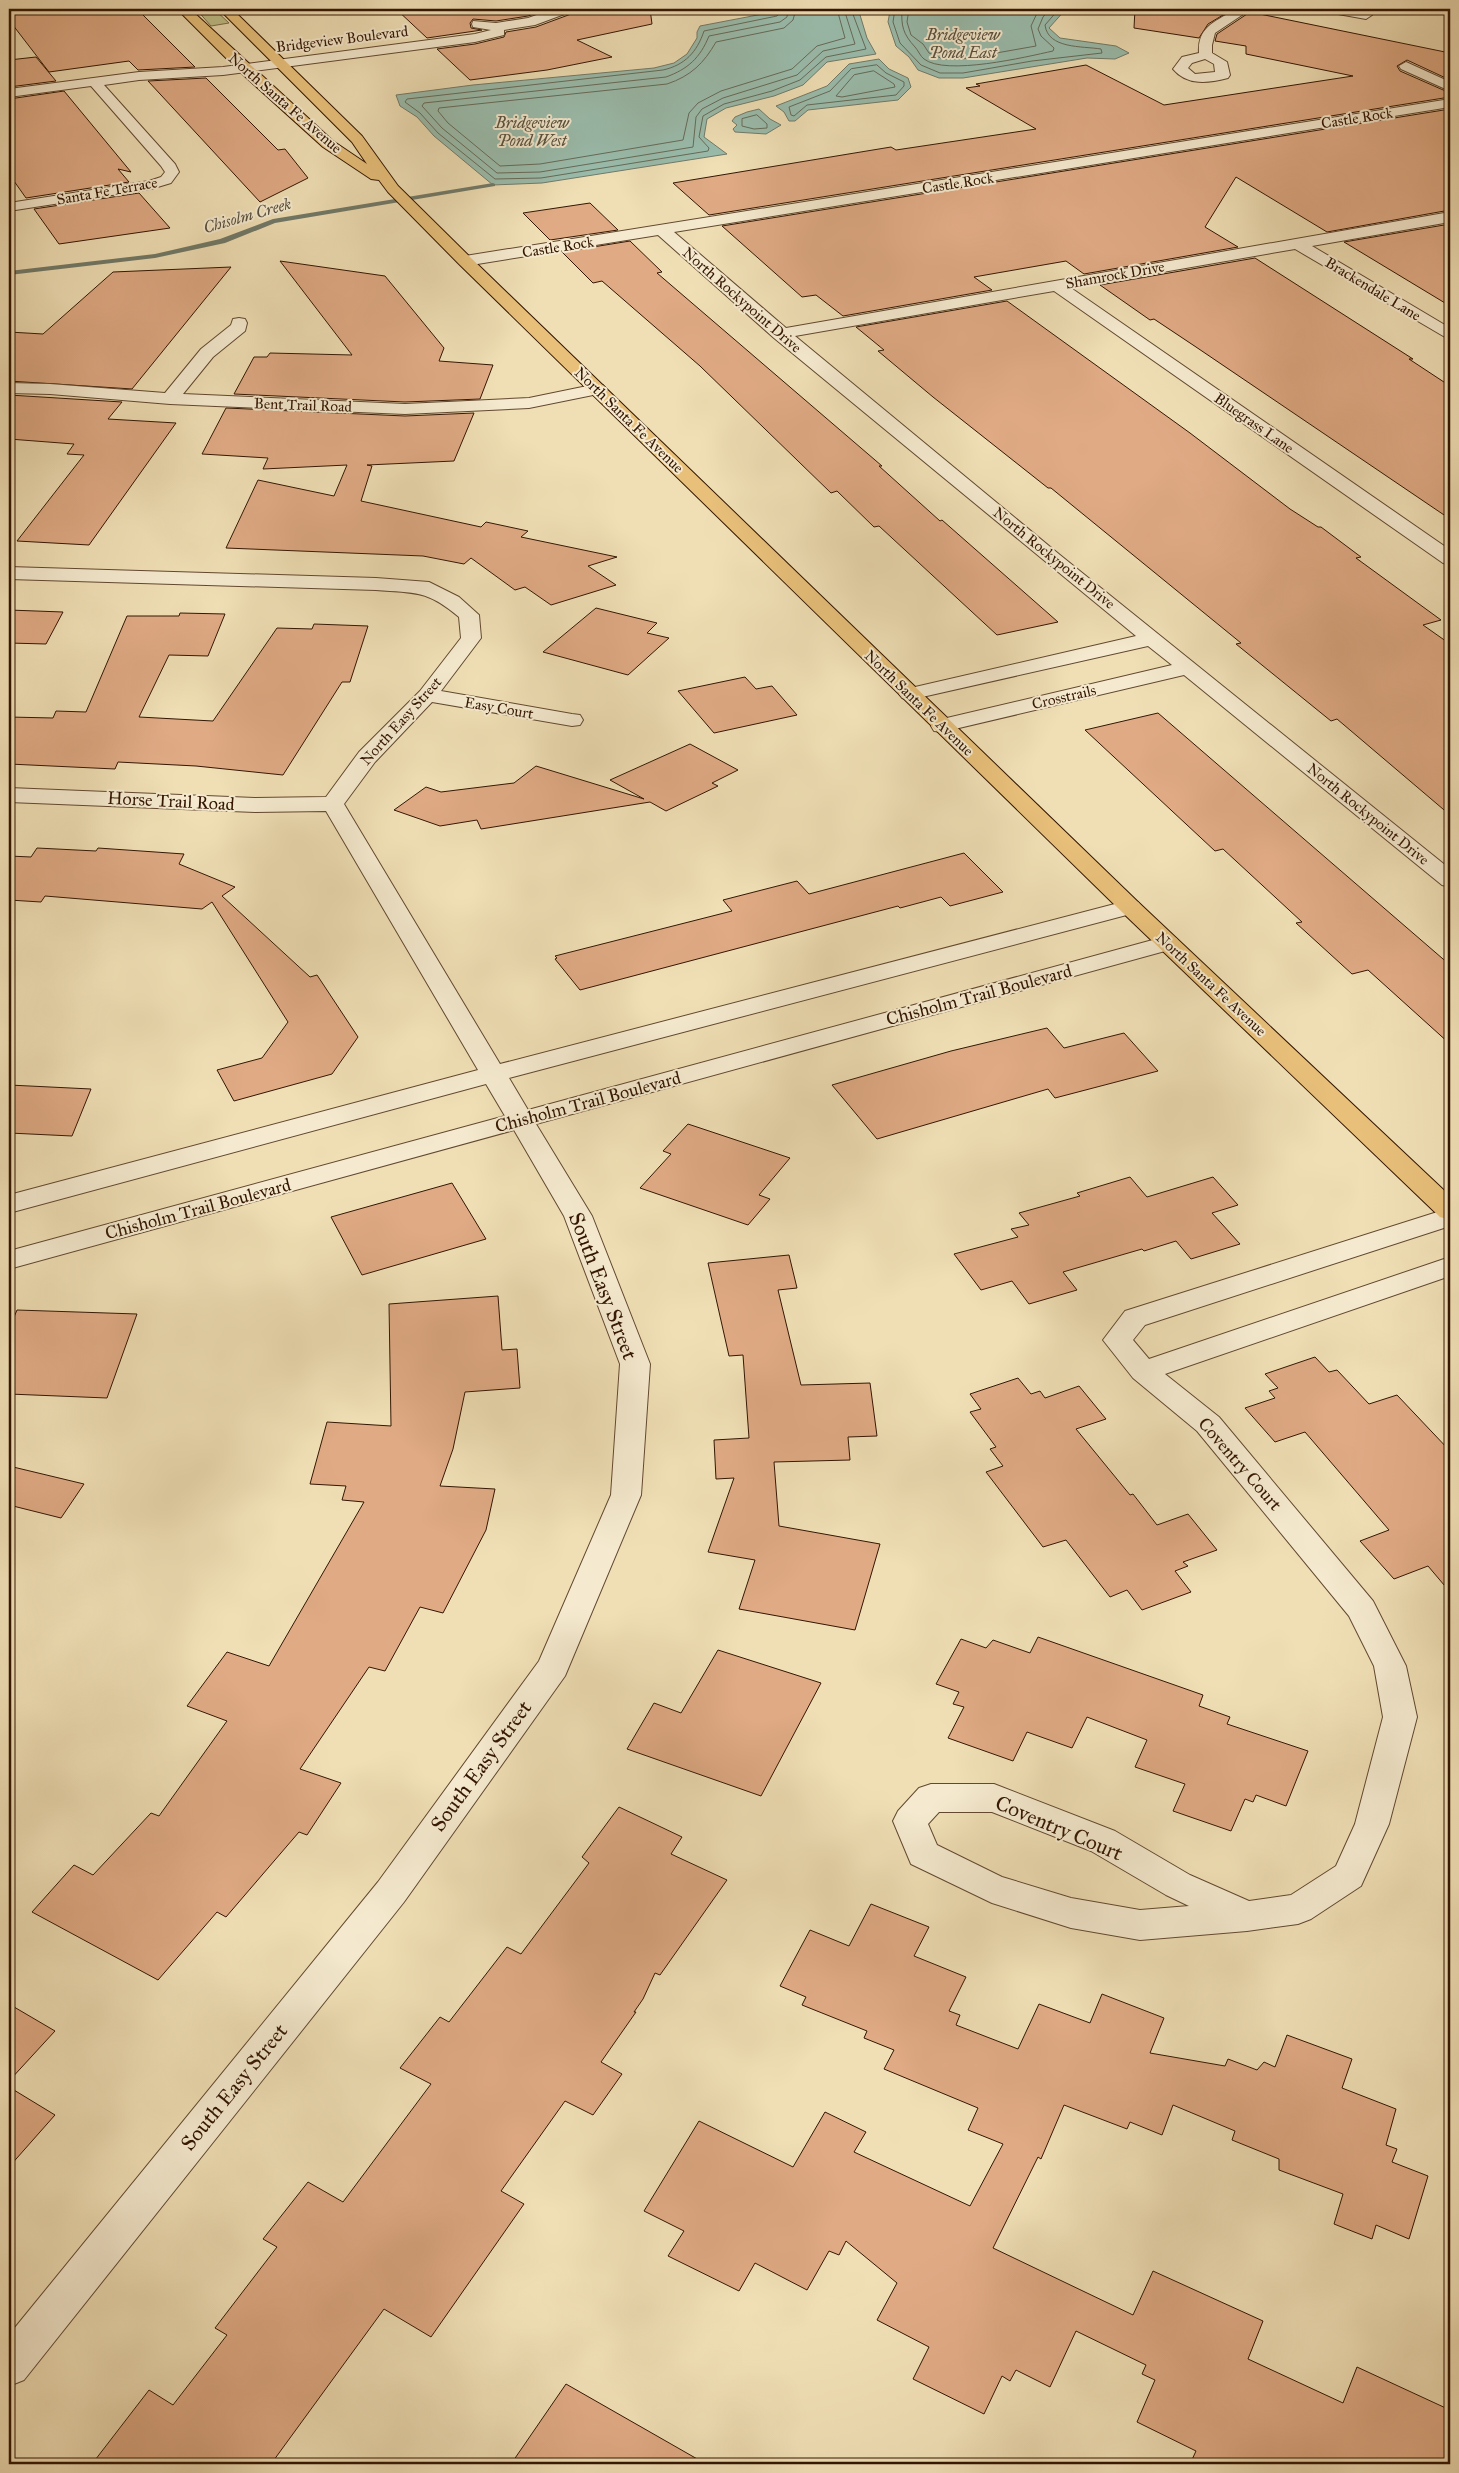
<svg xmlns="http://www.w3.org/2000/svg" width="1459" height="2473" font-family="'IM FELL Great Primer',serif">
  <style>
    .green { fill: #c0c089; stroke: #7a6b46 }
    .water { fill: #9abdad; stroke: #717a69 }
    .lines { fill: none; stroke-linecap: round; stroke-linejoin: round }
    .shore { stroke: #666a58; stroke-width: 1 }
    .stream { fill: #717a69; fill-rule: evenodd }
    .building { fill: #dfaa84; stroke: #331603 }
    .minor-casing { stroke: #624830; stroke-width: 2 }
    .major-casing { stroke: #331603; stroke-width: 2 }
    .minor { fill: #f5eacf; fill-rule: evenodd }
    .major { fill: #e8c07a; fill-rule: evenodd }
    .labels { text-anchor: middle; stroke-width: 4; stroke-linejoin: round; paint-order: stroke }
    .far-street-label { font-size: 15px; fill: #331603; stroke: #f5eacf }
    .far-water-label { font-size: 16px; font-style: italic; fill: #57503e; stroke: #f5eacf }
    .street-label { font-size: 18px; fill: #331603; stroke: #f5eacf }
    .near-street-label { font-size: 21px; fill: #331603; stroke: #f5eacf }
  </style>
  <rect width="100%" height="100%" fill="#f0dfb5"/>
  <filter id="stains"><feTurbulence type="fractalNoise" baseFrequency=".004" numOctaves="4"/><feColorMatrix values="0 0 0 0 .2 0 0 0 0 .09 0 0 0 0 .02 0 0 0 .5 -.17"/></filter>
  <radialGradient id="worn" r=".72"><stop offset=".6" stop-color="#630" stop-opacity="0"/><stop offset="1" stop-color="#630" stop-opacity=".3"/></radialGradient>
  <path class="green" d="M 196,9 L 214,9 L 229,23 L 211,26 Z"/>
  <path class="water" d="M 789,9 L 854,9 L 860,15 L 867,38 L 876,54 L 827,62 L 803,85 L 774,96 L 726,108 L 707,119 L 704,137 L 727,154 L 542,183 L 493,185 L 434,136 L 417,117 L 400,106 L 396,95 L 473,85 L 654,68 L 674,63 L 687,54 L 697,38 L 697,32 L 700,26 Z
    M 895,9 L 1066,9 L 1049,28 L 1060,38 L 1116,46 L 1129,53 L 1115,59 L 1087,58 L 963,78 L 939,78 L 918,70 L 909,57 L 896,46 L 888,22 L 890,11 Z
    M 879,59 L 889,69 L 908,78 L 911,87 L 898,100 L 808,110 L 795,121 L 789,121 L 784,112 L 776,106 L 827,86 L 849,64 Z
    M 759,109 L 770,119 L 781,125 L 766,134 L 735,132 L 733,129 L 737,125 L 732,121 L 735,117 L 747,112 Z"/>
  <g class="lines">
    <path class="shore" d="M 782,9 L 777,16 L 704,31 C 697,52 685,65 663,70 L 407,99 L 405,102 L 420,113 L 438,133 L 495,179 L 541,178 L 708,151 L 709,148 L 699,137 L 703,116 L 724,104 L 772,91 L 800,80 L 826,57 L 866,49 L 851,9
      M 788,9 L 787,17 L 780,22 L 709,36 C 700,58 688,69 666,77 L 424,103 L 422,106 L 442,128 L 497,173 L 540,172 L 693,147 L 696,117 L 702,109 L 723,98 L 797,75 L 823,51 L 855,44 L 844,9
      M 796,9 L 793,20 L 784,28 L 716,42 C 704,63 691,76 667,84 L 439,108 L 438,111 L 448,123 L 500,166 L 540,164 L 683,140 L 689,113 L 698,103 L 721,91 L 792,69 L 817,46 L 845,38 L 837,9
      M 895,9 L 893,22 L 900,43 L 921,65 L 940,73 L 963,73 L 1032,61 L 1102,53 L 1101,49 C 1082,46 1048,49 1045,25 L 1059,9
      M 902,9 C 901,26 903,34 915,47 C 918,50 920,56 924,59 C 946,76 1026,57 1053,51 L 1054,48 L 1041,36 L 1038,29 L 1043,17 L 1050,9
      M 909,9 L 907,22 L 911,35 L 923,44 L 929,53 L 943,59 L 962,59 L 1036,46 L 1031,26 L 1039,9
      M 877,65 L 886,73 L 904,82 L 904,86 L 896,95 L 807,105 L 794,116 L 791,115 L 789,107 L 830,91 L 851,69 Z
      M 874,71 L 894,84 L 895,87 L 842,97 L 836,96 L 854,75 Z
      M 757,115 L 767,124 L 767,128 L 754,129 L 742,126 L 742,119 Z"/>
    <path class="stream" d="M 493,183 L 495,184 L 495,186 L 275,223 L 225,243 L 155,258 L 9,275 L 9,271 L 155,254 L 220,239 L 273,219 Z"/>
  </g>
  <path class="building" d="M 54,9 L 67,9 L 70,12 L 97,9 L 137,9 L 195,67 L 138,70 L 129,61 L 49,72 L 9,20 L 9,14 Z
    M 396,9 L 549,9 L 528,16 L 496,21 L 473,19 L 470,23 L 471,28 L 482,30 L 427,38 Z
    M 573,9 L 650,9 L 652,24 L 577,40 L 612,57 L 547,70 L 470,80 L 437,49 L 475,44 L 504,37 L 506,32 L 536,27 L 571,14 Z
    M 1135,9 L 1233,9 L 1208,24 L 1199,38 L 1134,28 Z
    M 1250,12 L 1450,53 L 1450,80 L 1407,60 L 1397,66 L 1400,71 L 1450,93 L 1450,97 L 709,215 L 673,183 L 891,147 L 896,150 L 1036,129 L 966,88 L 980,86 L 976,84 L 1086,65 L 1164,105 L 1353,76 L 1246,54 L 1246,46 L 1215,41 L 1217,34 Z
    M 36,57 L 56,81 L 9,87 L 9,60 Z
    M 206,78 L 278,150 L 285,149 L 308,178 L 260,202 L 148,81 Z
    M 64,91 L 131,172 L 118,169 L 129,182 L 26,198 L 9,174 L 9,99 Z
    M 1450,109 L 1450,210 L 1327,232 L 1236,177 L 1205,227 L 1238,247 L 1084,274 L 1066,261 L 974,277 L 992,290 L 843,316 L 816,295 L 802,297 L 722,226 Z
    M 139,193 L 170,228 L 59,244 L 34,209 Z
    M 590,203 L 618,230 L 550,240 L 523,213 Z
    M 1450,224 L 1450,306 L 1344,242 Z
    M 630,241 L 662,272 L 657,273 L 882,466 L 879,466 L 940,521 L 942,520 L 1058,622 L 997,635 L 879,526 L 874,527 L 837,491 L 831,493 L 700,366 L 602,281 L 593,283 L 562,252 Z
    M 1255,258 L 1413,359 L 1409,359 L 1450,386 L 1450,519 L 1196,347 L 1154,319 L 1150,320 L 1100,285 Z
    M 280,261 L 385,276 L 444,348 L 439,361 L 493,365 L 480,399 L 405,402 L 234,394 L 254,357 L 267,357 L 270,353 L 352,355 Z
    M 231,267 L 132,389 L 9,381 L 9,332 L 43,334 L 113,272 Z
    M 1007,301 L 1190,433 L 1290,509 L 1318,527 L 1321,527 L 1361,557 L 1356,558 L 1441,620 L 1423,625 L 1450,644 L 1450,815 L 1337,719 L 1331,721 L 1236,644 L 1241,643 L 1051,488 L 1048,488 L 933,397 L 878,351 L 884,350 L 856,327 Z
    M 9,395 L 122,402 L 108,419 L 176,423 L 89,545 L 17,541 L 84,455 L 67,454 L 74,444 L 9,439 Z
    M 226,408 L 405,416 L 474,413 L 454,461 L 367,465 L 372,466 L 361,501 L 481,527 L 486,522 L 528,531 L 521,537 L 617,557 L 588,566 L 616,585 L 551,605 L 525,587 L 515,590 L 471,558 L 464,564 L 423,556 L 226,548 L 258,480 L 334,496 L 347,465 L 263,469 L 268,458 L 202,454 Z
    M 596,608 L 657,623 L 647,633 L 669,638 L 628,675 L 543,652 Z
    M 9,610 L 63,612 L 46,644 L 9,643 Z
    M 180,613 L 225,614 L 208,656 L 169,655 L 139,717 L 213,721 L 277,628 L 312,629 L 314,624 L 368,626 L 350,682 L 342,682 L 283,775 L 196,766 L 118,762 L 115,769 L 9,764 L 9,717 L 53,718 L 56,711 L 86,712 L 127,616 L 179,616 Z
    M 745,677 L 756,689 L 772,686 L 797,715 L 714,733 L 678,691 Z
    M 1158,713 L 1450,965 L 1450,1044 L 1368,970 L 1352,974 L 1296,923 L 1302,922 L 1223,849 L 1215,851 L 1085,730 Z
    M 690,744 L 738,770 L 712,783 L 718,786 L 666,811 L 650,802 L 481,829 L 477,820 L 440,826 L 394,810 L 426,787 L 441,792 L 514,783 L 536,766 L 644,799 L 610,780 Z
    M 37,848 L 96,851 L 98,848 L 184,854 L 179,864 L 235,887 L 222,896 L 310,977 L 317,975 L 358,1037 L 332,1074 L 234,1101 L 217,1070 L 262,1058 L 288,1022 L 212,902 L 202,909 L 45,896 L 41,902 L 9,900 L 9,856 L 31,857 Z
    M 964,853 L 1003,892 L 950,906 L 941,897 L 900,908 L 898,906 L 580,990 L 555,959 L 557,958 L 555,956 L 732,911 L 723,900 L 797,881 L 809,894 Z
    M 1047,1028 L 1064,1048 L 1124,1033 L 1158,1071 L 1055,1098 L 1048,1089 L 877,1139 L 832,1085 L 951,1051 Z
    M 9,1085 L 91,1089 L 72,1136 L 9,1133 Z
    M 688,1124 L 790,1158 L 759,1195 L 770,1199 L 748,1225 L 640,1188 L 671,1154 L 663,1151 Z
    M 1130,1177 L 1147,1197 L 1213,1177 L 1238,1205 L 1212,1213 L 1240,1244 L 1191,1259 L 1176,1241 L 1144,1251 L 1142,1249 L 1063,1272 L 1077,1290 L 1029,1304 L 1012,1281 L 981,1290 L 954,1254 L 1018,1237 L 1011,1229 L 1029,1225 L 1019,1213 L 1080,1196 L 1077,1193 Z
    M 452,1183 L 486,1239 L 362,1275 L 331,1217 Z
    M 789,1255 L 797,1288 L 778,1290 L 801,1385 L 870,1383 L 877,1436 L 848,1437 L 850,1460 L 774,1462 L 779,1526 L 880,1544 L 855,1630 L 739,1609 L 755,1560 L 708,1552 L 734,1478 L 716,1479 L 714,1440 L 749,1438 L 743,1355 L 729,1356 L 708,1263 Z
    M 498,1296 L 502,1350 L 517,1349 L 520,1388 L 465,1392 L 453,1449 L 440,1486 L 495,1489 L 486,1530 L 443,1613 L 420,1607 L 385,1671 L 369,1667 L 300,1769 L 341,1783 L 307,1835 L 299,1832 L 226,1917 L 217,1912 L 158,1980 L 32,1912 L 74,1865 L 93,1875 L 151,1813 L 159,1816 L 227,1721 L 187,1706 L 227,1652 L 269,1666 L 364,1502 L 342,1500 L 346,1486 L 310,1484 L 327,1422 L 391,1426 L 389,1304 Z
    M 17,1310 L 137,1314 L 107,1398 L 9,1394 L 9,1329 Z
    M 1315,1357 L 1329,1372 L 1337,1370 L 1369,1404 L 1397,1395 L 1450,1451 L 1450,1592 L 1428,1566 L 1394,1579 L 1360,1541 L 1389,1530 L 1305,1432 L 1275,1442 L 1245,1408 L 1275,1398 L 1269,1391 L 1278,1388 L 1265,1374 Z
    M 1018,1378 L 1031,1394 L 1040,1391 L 1045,1398 L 1079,1386 L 1106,1419 L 1076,1429 L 1130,1495 L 1133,1494 L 1157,1525 L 1188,1514 L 1217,1550 L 1183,1562 L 1188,1566 L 1175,1571 L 1191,1592 L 1142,1610 L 1127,1590 L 1110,1597 L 1066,1540 L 1043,1547 L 986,1472 L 1003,1466 L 990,1449 L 996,1447 L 970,1412 L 981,1409 L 970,1394 Z
    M 9,1466 L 84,1484 L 61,1518 L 9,1505 Z
    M 1038,1637 L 1203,1695 L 1199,1706 L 1230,1717 L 1227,1724 L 1308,1751 L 1286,1806 L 1256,1795 L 1253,1802 L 1245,1799 L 1231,1831 L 1173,1811 L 1185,1784 L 1135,1767 L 1147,1740 L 1087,1717 L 1072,1748 L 1027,1732 L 1013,1761 L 948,1738 L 964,1707 L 953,1704 L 959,1692 L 936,1684 L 961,1639 L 986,1648 L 993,1640 L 1030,1653 Z
    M 718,1650 L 821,1683 L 761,1796 L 627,1749 L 654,1703 L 681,1713 Z
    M 619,1807 L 682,1837 L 671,1854 L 727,1880 L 660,1975 L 655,1973 L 643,1999 L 634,2012 L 636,2012 L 601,2062 L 622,2074 L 593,2115 L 565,2101 L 501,2191 L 524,2204 L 431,2337 L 384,2309 L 271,2464 L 92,2464 L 149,2390 L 173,2405 L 227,2335 L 215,2328 L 277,2247 L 263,2239 L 308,2182 L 343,2202 L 431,2084 L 400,2068 L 440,2017 L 449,2022 L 507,1947 L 521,1954 L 589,1863 L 582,1857 Z
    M 871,1904 L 929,1927 L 914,1956 L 966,1977 L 949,2011 L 960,2015 L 956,2025 L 1018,2049 L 1039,2004 L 1090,2023 L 1102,1994 L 1164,2018 L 1150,2053 L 1225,2066 L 1228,2059 L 1257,2070 L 1264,2062 L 1275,2067 L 1287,2035 L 1352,2059 L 1342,2088 L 1396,2109 L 1386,2145 L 1397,2149 L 1392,2162 L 1428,2176 L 1409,2239 L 1376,2225 L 1372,2239 L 1334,2224 L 1343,2194 L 1279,2170 L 1279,2159 L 1232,2140 L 1235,2131 L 1173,2105 L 1162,2135 L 1130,2122 L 1127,2129 L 1064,2105 L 1041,2159 L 1038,2157 L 993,2248 L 1133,2315 L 1153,2271 L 1263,2321 L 1248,2359 L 1343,2403 L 1357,2367 L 1450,2410 L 1450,2464 L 1190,2464 L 1196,2451 L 1137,2422 L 1155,2380 L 1142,2374 L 1146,2365 L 1076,2331 L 1050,2387 L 1016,2370 L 1010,2381 L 1002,2376 L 984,2414 L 913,2379 L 929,2347 L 877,2320 L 897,2283 L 846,2241 L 839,2255 L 829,2251 L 807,2290 L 755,2263 L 739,2291 L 668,2256 L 684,2231 L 644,2211 L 699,2121 L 793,2167 L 825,2112 L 866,2132 L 854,2152 L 970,2206 L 1003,2144 L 968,2130 L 978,2108 L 884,2069 L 894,2050 L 864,2038 L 867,2031 L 802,2005 L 806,1997 L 780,1986 L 810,1930 L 849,1946 Z
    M 9,2004 L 55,2031 L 9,2081 Z
    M 9,2087 L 55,2115 L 9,2167 Z
    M 566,2384 L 706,2464 L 511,2464 Z"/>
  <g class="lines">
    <g class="minor-casing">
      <path id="minor" d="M 554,9 L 571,9 L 570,12 L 535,25 L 504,30 L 504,35 L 475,42 L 223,75 L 139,80 L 104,85 L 175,164 L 179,172 L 171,183 L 151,189 L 9,211 L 9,203 L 149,181 L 161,177 L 165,172 L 161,166 L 91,86 L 9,97 L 9,89 L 139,72 L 223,67 L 475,34 L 491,30 L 473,27 L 472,24 L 473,21 L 496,23 L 528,18 Z
        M 1236,9 L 1251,9 L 1215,33 L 1212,45 L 1212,53 L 1227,62 L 1230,75 L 1228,78 C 1209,83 1187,86 1173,69 L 1182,57 L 1199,53 C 1197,26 1217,21 1236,9 ZM 1205,59 L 1214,64 L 1215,72 L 1195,74 L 1188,68 L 1192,63 Z
        M 1326,9 L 1352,9 L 1371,12 L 1372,15 L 1366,19 L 1327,12 Z
        M 1406,62 L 1450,82 L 1450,91 L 1401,69 L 1399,66 Z
        M 1450,99 L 1450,107 L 674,232 L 786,328 L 1450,212 L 1450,222 L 1312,246 L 1450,328 L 1450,340 L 1295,249 L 1071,288 L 1450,550 L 1450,565 L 1443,563 L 1054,291 L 795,336 L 1060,555 L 1450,869 L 1450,887 L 1442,885 L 1184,675 L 942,732 L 934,731 L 931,726 L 934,721 L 1172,665 L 1148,646 L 909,700 L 902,698 L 899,694 L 902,690 L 1136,636 L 774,338 L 658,235 L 465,266 L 457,261 L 465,256 Z
        M 239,318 L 245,319 L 247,323 L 245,331 L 213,357 L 183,394 L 405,404 L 529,398 L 597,384 L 603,385 L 606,389 L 603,393 L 529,408 L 405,414 L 170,404 L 50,394 L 9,393 L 9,383 L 50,384 L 165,393 L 201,349 L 231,325 L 233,319 Z
        M 9,567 L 376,578 L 429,582 L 459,597 L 479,615 L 481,638 L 441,691 L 572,714 L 580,715 L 583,720 L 580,725 L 572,726 L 432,702 L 375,762 L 344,804 L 500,1064 L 1130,900 L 1138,902 L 1142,907 L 1138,912 L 509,1078 L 528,1110 L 1160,938 L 1168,936 L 1176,938 L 1180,943 L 1176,948 L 536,1124 L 592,1216 L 650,1364 L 641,1495 L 565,1676 L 404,1902 L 24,2380 L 9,2386 L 9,2335 L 378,1882 L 539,1661 L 611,1495 L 620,1364 L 564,1216 L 514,1130 L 9,1269 L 9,1251 L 505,1116 L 486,1084 L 9,1213 L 9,1195 L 478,1070 L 326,811 L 255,812 L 9,802 L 9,788 L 255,798 L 326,797 L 359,752 L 420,691 L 461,638 L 459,617 C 427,590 416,593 376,590 L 9,579 Z
        M 1450,1208 L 1450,1226 L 1145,1325 L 1133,1340 L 1149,1359 L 1450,1257 L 1450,1276 L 1165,1374 L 1219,1417 L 1373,1601 L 1406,1666 L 1417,1717 L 1389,1824 L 1361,1886 L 1311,1919 L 1298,1924 L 1247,1931 L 1140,1940 L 1071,1928 L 992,1903 L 911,1864 L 893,1821 L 898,1811 L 919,1788 L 931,1784 L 994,1784 L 1115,1831 L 1190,1875 L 1249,1901 L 1291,1895 L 1336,1866 L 1355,1824 L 1383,1717 L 1374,1666 L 1349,1616 L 1197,1431 L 1133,1378 L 1103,1340 L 1125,1311 ZM 939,1812 L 992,1812 L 1091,1851 L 1166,1895 L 1189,1906 L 1140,1910 L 1071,1898 L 1002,1877 L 937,1845 L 928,1824 Z"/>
    </g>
    <g class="major-casing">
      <path id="major" d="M 177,9 L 190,9 L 333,141 L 367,164 L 352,142 L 219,9 L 232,9 L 362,136 L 398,186 L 471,258 L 1138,902 L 1450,1196 L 1450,1220 L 1440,1217 L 1122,912 L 459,264 L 388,192 L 379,180 L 371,179 L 323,147 L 239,71 Z"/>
    </g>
    <use href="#minor" class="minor"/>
    <use href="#major" class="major"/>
  </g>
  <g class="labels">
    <g class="far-street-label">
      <text transform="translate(342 39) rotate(-7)" y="5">Bridgeview Boulevard</text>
      <text transform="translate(285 103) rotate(41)" y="5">North Santa Fe Avenue</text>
      <text transform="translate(1357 118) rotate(-9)" y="5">Castle Rock</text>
      <text transform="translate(958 183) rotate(-9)" y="5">Castle Rock</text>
      <text transform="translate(107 191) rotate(-10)" y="5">Santa Fe Terrace</text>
      <text transform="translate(558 247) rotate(-9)" y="5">Castle Rock</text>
      <text transform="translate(1115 275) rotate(-10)" y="5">Shamrock Drive</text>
      <text transform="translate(1373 289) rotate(31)" y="5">Brackendale Lane</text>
      <text transform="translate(742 300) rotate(41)" y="5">North Rockypoint Drive</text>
      <text transform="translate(303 405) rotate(2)" y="5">Bent Trail Road</text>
      <text transform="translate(629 420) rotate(44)" y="5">North Santa Fe Avenue</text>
      <text transform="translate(1254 423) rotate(35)" y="5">Bluegrass Lane</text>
      <text transform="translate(1054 558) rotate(39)" y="5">North Rockypoint Drive</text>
      <text transform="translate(1064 697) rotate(-13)" y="5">Crosstrails</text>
      <text transform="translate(919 703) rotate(44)" y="5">North Santa Fe Avenue</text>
      <text transform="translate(499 708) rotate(10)" y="5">Easy Court</text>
      <text transform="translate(401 721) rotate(-48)" y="5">North Easy Street</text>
      <text transform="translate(1368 814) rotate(39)" y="5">North Rockypoint Drive</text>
      <text transform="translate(1211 984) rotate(43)" y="5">North Santa Fe Avenue</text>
    </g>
    <g class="far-water-label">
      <text x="963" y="40">Bridgeview<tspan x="963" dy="18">Pond East</tspan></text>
      <text x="532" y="128">Bridgeview<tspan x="532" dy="18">Pond West</tspan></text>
      <text transform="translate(247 215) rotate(-16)" y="6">Chisolm Creek</text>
    </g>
    <g class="street-label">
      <text transform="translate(171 801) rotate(3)" y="6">Horse Trail Road</text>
      <text transform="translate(979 995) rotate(-15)" y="6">Chisholm Trail Boulevard</text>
      <text transform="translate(588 1102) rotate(-15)" y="6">Chisholm Trail Boulevard</text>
      <text transform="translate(198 1209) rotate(-15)" y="6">Chisholm Trail Boulevard</text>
      <text transform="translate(1240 1464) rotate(49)" y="6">Coventry Court</text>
    </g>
    <g class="near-street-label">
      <text transform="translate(603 1286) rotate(69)" y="7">South Easy Street</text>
      <text transform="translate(481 1766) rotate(-54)" y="7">South Easy Street</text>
      <text transform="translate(1059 1828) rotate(23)" y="7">Coventry Court</text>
      <text transform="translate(234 2087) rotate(-51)" y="7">South Easy Street</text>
    </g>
  </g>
  <rect width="1459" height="2473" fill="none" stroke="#f0dfb5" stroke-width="30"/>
  <rect x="10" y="10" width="1439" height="2453" fill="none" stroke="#331603" stroke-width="2.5"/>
  <rect x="15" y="15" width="1429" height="2443" fill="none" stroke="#331603"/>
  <rect width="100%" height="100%" filter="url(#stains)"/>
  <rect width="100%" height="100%" fill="url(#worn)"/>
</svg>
